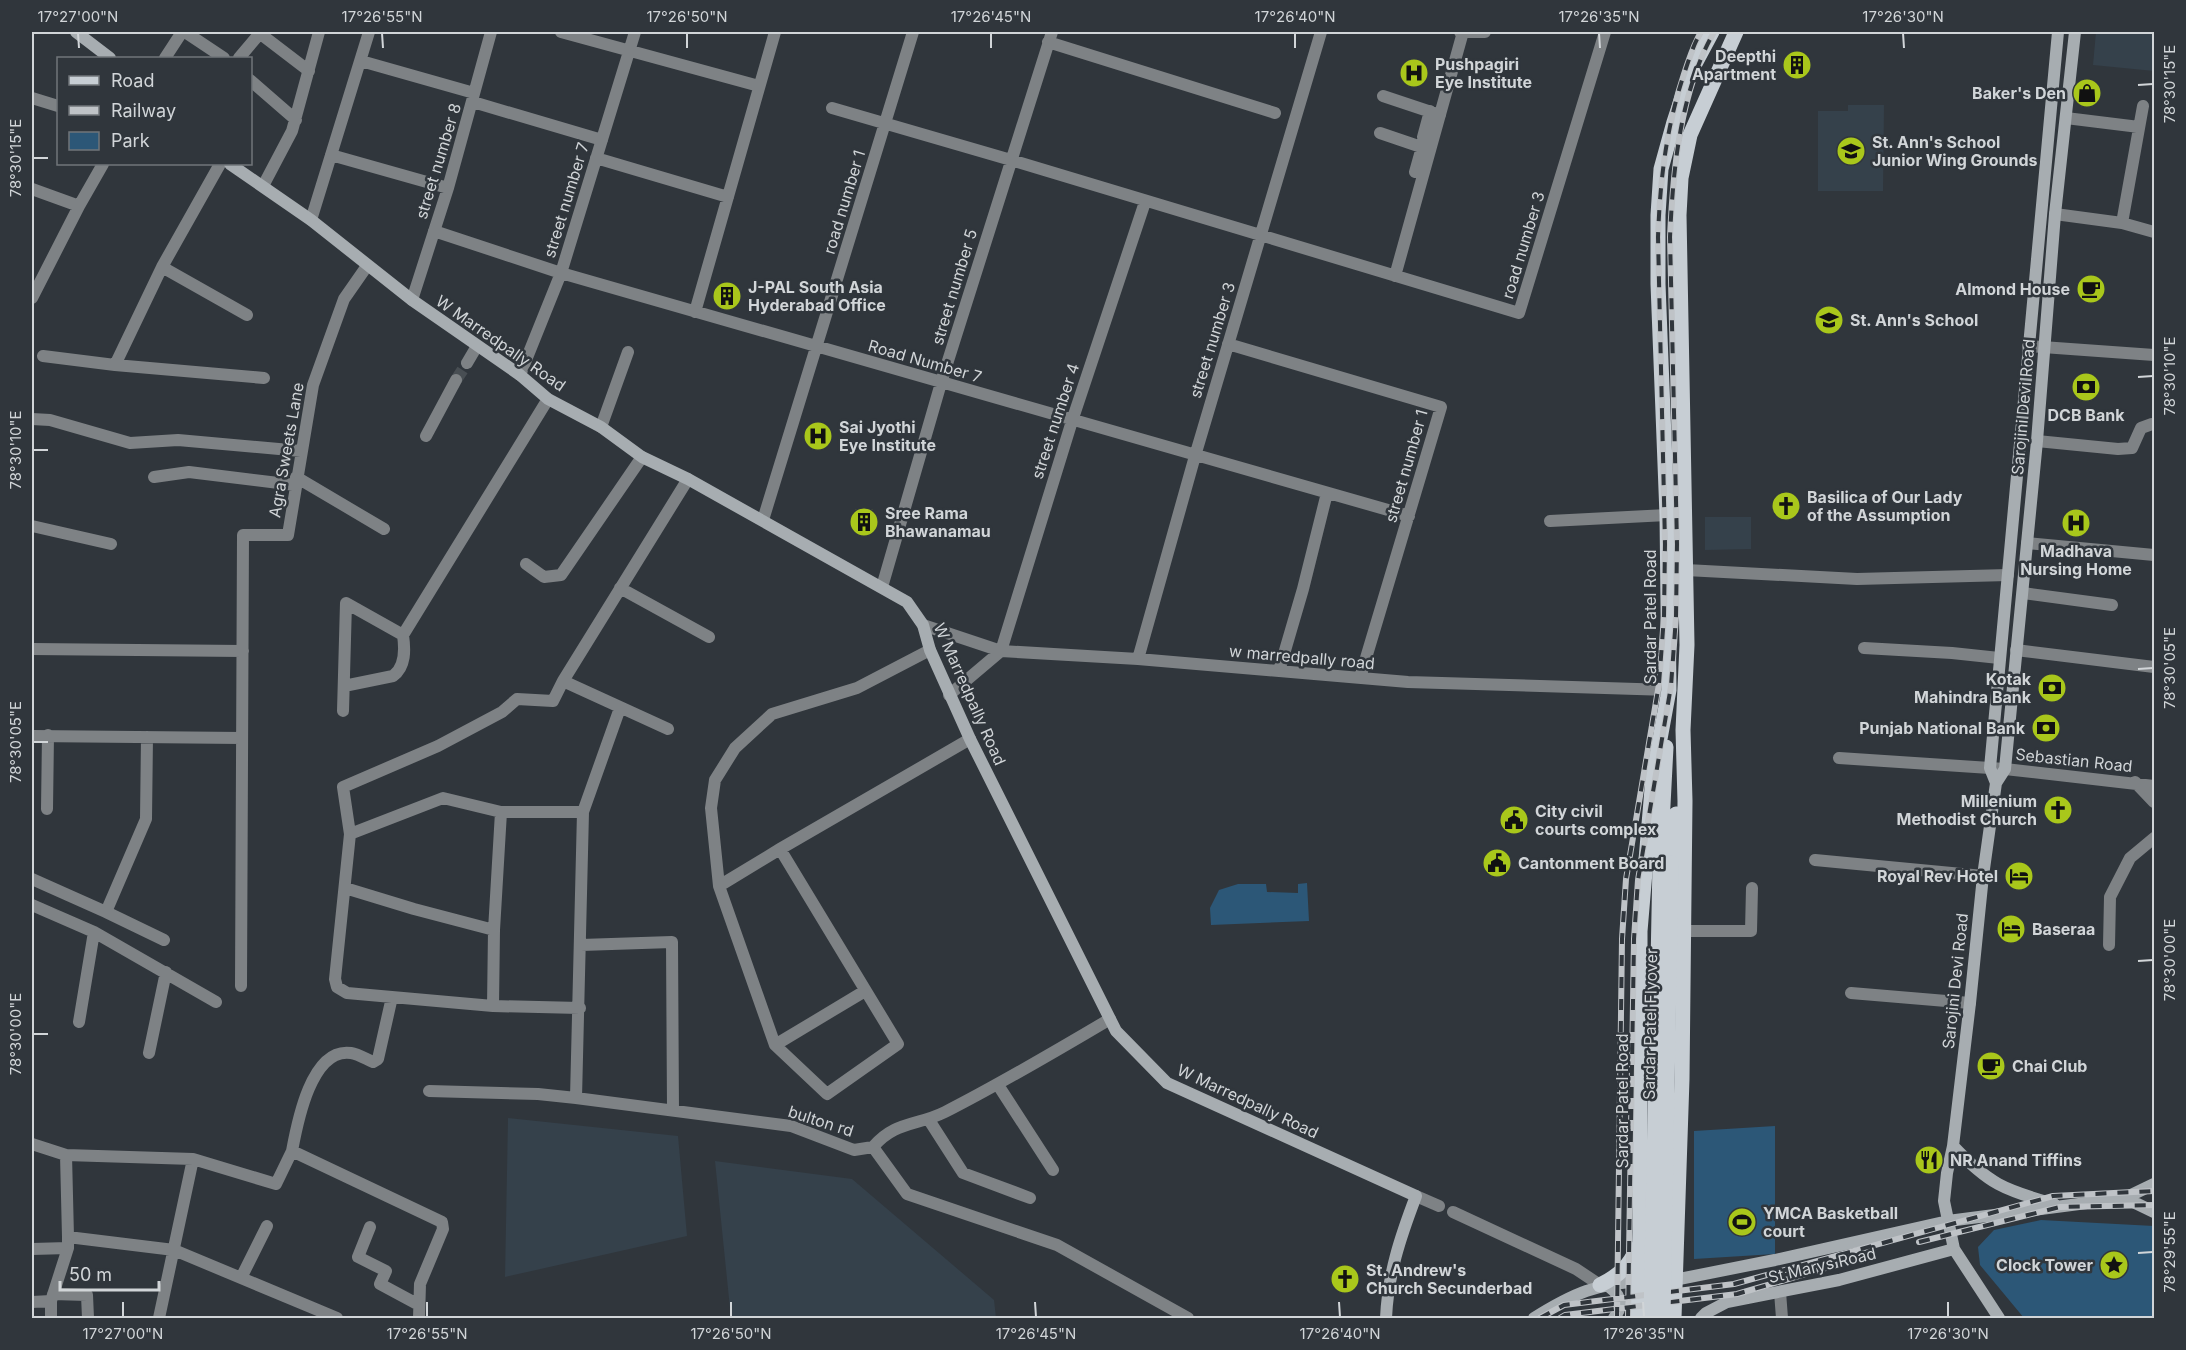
<svg xmlns="http://www.w3.org/2000/svg" width="2186" height="1350" font-family="Inter,sans-serif">
  <style>
    .built { fill: #35414b }
    .green { fill: #2c5777 }
    .lines { fill: none; stroke-linecap: round; stroke-linejoin: round }
    .minor-tunnel { stroke: #484e53; stroke-width: 12; stroke-dasharray: 12 6; stroke-linecap: butt }
    .minor { stroke: #7e8285; stroke-width: 12 }
    .tertiary { stroke: #7e8285; stroke-width: 12 }
    .secondary { stroke: #a7adb1; stroke-width: 12 }
    .primary { stroke: #c7ced4; stroke-width: 15 }
    .rail-casing { stroke: #bfc3c7; stroke-width: 6 }
    .rail { stroke: #30363c; stroke-width: 4; stroke-dasharray: 11; stroke-linecap: butt }
    .primary-bridge { stroke: #c7ced4; stroke-width: 15 }
    .ticks { fill: none; stroke: #d1d5d8; stroke-width: 2 }
    .labels { text-anchor: middle; stroke-width: 5; stroke-linejoin: round; paint-order: stroke }
    .poi-label { font-size: 16px; font-weight: bold; fill: #d1d5d8; stroke: #30363c; text-anchor: start }
    .street-label { font-size: 16px; fill: #d1d5d8; stroke: #30363c }
    .neatline { fill: none; stroke: #d1d5d8; stroke-width: 2 }
    .ticks-label { font-size: 15px; text-anchor: middle; fill: #d1d5d8 }
  </style>
  <rect width="100%" height="100%" fill="#30363c"/>
  <path class="built" d="M 2096,32 L 2154,32 L 2154,71 L 2093,65 Z
    M 1848,105 L 1884,105 L 1883,191 L 1818,191 L 1818,111 L 1848,111 Z
    M 1705,517 L 1751,517 L 1751,549 L 1705,550 Z
    M 508,1118 L 678,1136 L 687,1236 L 505,1277 Z
    M 715,1161 L 852,1179 L 994,1300 L 996,1318 L 731,1318 Z"/>
  <path class="green" d="M 1307,883 L 1309,921 L 1211,925 L 1210,908 L 1219,890 L 1238,884 L 1266,884 L 1267,892 L 1298,893 L 1298,884 Z
    M 1775,1126 L 1775,1254 L 1694,1259 L 1694,1131 Z
    M 2041,1220 L 2154,1226 L 2154,1318 L 2024,1318 L 1980,1265 L 1978,1247 L 1994,1230 Z"/>
  <g class="lines">
    <path class="minor-tunnel" d="M 456,380 L 467,363"/>
    <path class="minor" d="M 185,32 L 224,58
      M 258,32 L 309,71
      M 561,32 L 759,86
      M 1460,32 L 1485,32
      M 1048,42 L 1275,113
      M 165,58 L 182,32
      M 239,58 L 261,32
      M 361,61 L 474,93
      M 250,80 L 296,120
      M 1383,96 L 1440,115
      M 32,98 L 58,106
      M 473,102 L 602,140
      M 832,108 L 1011,160 L 1519,313 L 1605,32
      M 2066,118 L 2139,127
      M 1380,133 L 1430,150
      M 1423,137 L 1430,111
      M 331,155 L 448,188
      M 596,158 L 728,197
      M 220,164 L 162,267 L 247,315
      M 1415,172 L 1422,147
      M 263,186 L 292,131 L 319,32
      M 32,189 L 79,206
      M 2055,214 L 2122,223 L 2143,106
      M 311,220 L 369,32
      M 2122,223 L 2154,232
      M 434,231 L 561,273 L 1409,516
      M 1395,276 L 1463,32
      M 32,298 L 79,206 L 103,164
      M 412,300 L 448,188 L 491,32
      M 695,312 L 775,32
      M 1228,344 L 1441,407 L 1360,678
      M 43,356 L 115,365 L 162,267
      M 467,363 L 477,346
      M 115,365 L 264,378
      M 520,375 L 561,273 L 635,32
      M 32,419 L 50,420 L 130,443 L 178,440 L 301,451
      M 601,427 L 628,352
      M 426,436 L 456,380
      M 2037,441 L 2118,449 L 2132,448 L 2141,428 L 2152,424
      M 154,477 L 189,472 L 295,485
      M 296,477 L 384,529
      M 763,520 L 913,32
      M 1550,521 L 1667,515
      M 32,526 L 111,544
      M 2027,543 L 2154,555
      M 526,564 L 544,577 L 561,575 L 642,457
      M 1686,570 L 1857,579 L 2008,575
      M 882,587 L 941,383 L 1052,32
      M 620,588 L 709,637
      M 2023,593 L 2112,605
      M 923,625 L 1001,651 L 1072,421 L 1145,202
      M 1864,648 L 1952,653 L 1999,658
      M 32,649 L 243,651
      M 2016,650 L 2154,667
      M 1138,659 L 1195,456 L 1321,32
      M 1279,671 L 1303,589 L 1327,493
      M 563,681 L 668,729
      M 344,686 L 393,676 C 406,667 405,649 403,635
      M 949,695 L 1001,651 L 1138,659 L 1408,682 L 1669,690
      M 343,711 L 346,603 L 403,635 L 548,399
      M 32,736 L 242,738
      M 1839,758 L 2005,769 L 2154,786
      M 2135,782 L 2154,802
      M 47,809 L 48,735
      M 583,812 L 620,708
      M 350,834 L 443,798 L 501,812 L 583,812 L 576,1098
      M 780,849 L 898,1044 L 827,1094 L 775,1045 L 719,886 L 711,808 L 715,780 L 735,748 L 772,714 L 857,688 L 930,650
      M 1815,860 L 1983,876
      M 32,879 L 106,912 L 164,940
      M 719,886 L 780,849 L 970,739
      M 345,888 L 414,909 L 494,930
      M 32,905 L 94,932 L 216,1002
      M 106,912 L 146,819 L 147,737
      M 1683,931 L 1751,931 L 1752,888
      M 581,945 L 672,942 L 673,1110
      M 2109,945 L 2110,897 L 2130,858 L 2154,838
      M 241,986 L 243,535 L 288,535 L 313,385 L 344,299 L 367,266
      M 1851,993 L 1970,1003
      M 493,1006 L 494,930 L 501,812
      M 580,1008 L 493,1006 L 347,993 L 337,987 L 335,979 L 350,834 L 343,787 L 438,746 L 502,712 L 517,699 L 553,701 L 563,681 L 688,479
      M 79,1022 L 94,932
      M 775,1045 L 865,991
      M 149,1053 L 166,972
      M 998,1085 L 1053,1170
      M 429,1091 L 538,1094 L 576,1098 L 791,1126 L 854,1150 L 873,1147 L 907,1194 L 1057,1245 L 1188,1318
      M 929,1120 L 963,1173 L 1030,1198
      M 32,1144 L 66,1155 L 193,1159 L 276,1184 L 292,1151 L 442,1222 L 443,1229 L 420,1284 L 419,1318
      M 873,1147 C 895,1121 917,1126 945,1112 C 1002,1083 1056,1051 1110,1019
      M 292,1151 C 297,1124 311,1047 351,1053 C 358,1054 366,1059 373,1062 L 378,1059 L 392,997
      M 66,1155 L 68,1237
      M 1416,1196 L 1439,1206
      M 1453,1212 L 1576,1269 L 1600,1285
      M 370,1227 L 358,1257 L 386,1271 L 380,1284 L 419,1305
      M 32,1249 L 68,1248 L 68,1237 L 174,1250 L 337,1318
      M 241,1278 L 267,1226
      M 53,1294 L 87,1295 L 88,1318
      M 51,1301 L 51,1318
      M 32,1302 L 51,1301 L 68,1248
      M 159,1318 L 193,1159"/>
    <path class="tertiary" d="M 2028,346 L 2154,355
      M 1780,1292 L 1782,1318"/>
    <path class="secondary" d="M 76,32 L 110,58
      M 230,164 L 311,220 L 412,300 L 520,375 L 548,399 L 601,427 L 642,457 L 688,479 L 907,602 L 923,625 L 930,650 L 970,739 L 1116,1031 L 1167,1083 L 1416,1196 C 1400,1238 1388,1274 1386,1318
      M 1996,783 L 1990,768 L 2058,32
      M 1953,1146 C 1989,1184 2004,1190 2054,1204
      M 2125,1198 L 2154,1212
      M 1669,1281 L 1775,1260 L 1948,1221 L 2125,1198 L 2154,1184
      M 1605,1284 C 1620,1293 1625,1304 1614,1318
      M 1534,1318 C 1574,1293 1597,1283 1646,1281
      M 1701,1318 L 1706,1313 L 1727,1302 L 1839,1280 L 1954,1249
      M 1999,1318 L 1954,1249 L 1944,1201 L 1947,1173 L 1953,1146 L 1970,1003 L 1983,876 L 1996,783 L 2005,769 L 2037,441 L 2055,214 L 2075,32"/>
    <path class="primary" d="M 1660,863 L 1666,747
      M 1671,863 L 1676,814
      M 1600,1285 C 1618,1276 1629,1267 1637,1248
      M 1637,1318 L 1640,1232 L 1640,931 L 1653,777 L 1669,690 L 1667,515 L 1658,284 L 1658,215 L 1661,169 L 1674,122 L 1690,73 L 1712,32
      M 1674,1318 L 1682,1079 L 1685,801 L 1683,730 L 1687,645 L 1679,215 L 1681,178 L 1690,135 L 1736,32"/>
    <g class="rail-casing">
      <path id="rail" d="M 1919,1242 L 2060,1207 L 2154,1205
        M 1540,1318 L 1564,1305 L 1734,1284 L 2053,1196 L 2154,1191
        M 1560,1318 L 1565,1315 L 1737,1294 L 1867,1256
        M 1617,1318 L 1622,939 L 1626,879 L 1659,684 L 1664,616 L 1665,544 L 1658,237 C 1660,181 1666,128 1684,74 C 1689,60 1693,45 1701,32
        M 1628,1318 L 1634,939 L 1638,880 L 1671,686 L 1676,617 L 1677,544 L 1670,237 C 1673,169 1680,92 1714,32"/>
    </g>
    <use href="#rail" class="rail"/>
    <path class="primary-bridge" d="M 1651,1318 L 1660,863
      M 1663,1318 L 1671,863"/>
  </g>
  <path class="ticks" d="M 78,33 L 79,48M 382,33 L 383,48M 687,33 L 687,48M 991,33 L 991,48M 1295,33 L 1295,48M 1599,33 L 1600,48M 1903,33 L 1904,48M 2138,85 L 2153,84M 33,158 L 48,158M 2138,377 L 2153,376M 33,450 L 48,450M 2138,669 L 2153,668M 33,742 L 48,742M 2138,961 L 2153,960M 33,1034 L 48,1034M 2138,1253 L 2153,1252M 123,1302 L 123,1317M 427,1302 L 427,1317M 731,1302 L 731,1317M 1035,1302 L 1036,1317M 1339,1302 L 1340,1317M 1643,1302 L 1644,1317M 1948,1302 L 1948,1317"/>
  <defs>
    <g id="building-disc" transform="scale(1.5)"><circle r="9.5" fill="#a9c71b" stroke="#30363c"/><path d="M-4-6H4V6H1V3H-1V6H-4ZM-2.5-4.3h1.7v1.8h-1.7ZM.8-4.3h1.7v1.8H.8ZM-2.5-1h1.7V.8h-1.7ZM.8-1h1.7V.8H.8Z" fill="#111"/></g>
    <g id="hospital-disc" transform="scale(1.5)"><circle r="9.5" fill="#a9c71b" stroke="#30363c"/><path d="M-5-5h3v3.5h4V-5h3V5h-3V1.5h-4V5h-3Z" fill="#111"/></g>
    <g id="shop-disc" transform="scale(1.5)"><circle r="9.5" fill="#a9c71b" stroke="#30363c"/><path d="M-5-2.5h2.3a2.7 3.5 0 0 1 5.4 0H5L5.5 6h-11ZM-1.5-2.5h3a1.5 2.3 0 0 0-3 0Z" fill="#111"/></g>
    <g id="school-disc" transform="scale(1.5)"><circle r="9.5" fill="#a9c71b" stroke="#30363c"/><path d="M0-5L7-2L0 1L-7-2ZM-4 1L0 2.5L4 1V4Q0 6-4 4Z" fill="#111"/></g>
    <g id="cafe-disc" transform="scale(1.5)"><circle r="9.5" fill="#a9c71b" stroke="#30363c"/><path d="M-5.5-4.5H6V0H3Q3 3.5 0 3.5H-2.5Q-5.5 3.5-5.5 0ZM3-3.2v2h1.7v-2ZM-6 4.5H4V6H-6Z" fill="#111"/></g>
    <g id="bank-disc" transform="scale(1.5)"><circle r="9.5" fill="#a9c71b" stroke="#30363c"/><path d="M-6-4H6V4H-6ZM0-2.3a2.3 2.3 0 1 0 0 4.6a2.3 2.3 0 1 0 0-4.6Z" fill="#111"/></g>
    <g id="church-disc" transform="scale(1.5)"><circle r="9.5" fill="#a9c71b" stroke="#30363c"/><path d="M-1.2-6h2.4v3.5h3.3v2.4h-3.3V6h-2.4V-.1h-3.3v-2.4h3.3Z" fill="#111"/></g>
    <g id="civic-disc" transform="scale(1.5)"><circle r="9.5" fill="#a9c71b" stroke="#30363c"/><path d="M-.6-6.5H3V-4.5H.6V-3L4-1V1h2V6H-6V1h2V-1L-.6-3ZM-1.2 2.5V6h2.4V2.5Z" fill="#111"/></g>
    <g id="hotel-disc" transform="scale(1.5)"><circle r="9.5" fill="#a9c71b" stroke="#30363c"/><path d="M-6-4.5h1.5V1H6V5H4.5V3h-9V5H-6ZM-4 0a1.8 1.8 0 1 1 3.6 0ZM.5 0V-2.5h3Q6-2.5 6 0Z" fill="#111"/></g>
    <g id="restaurant-disc" transform="scale(1.5)"><circle r="9.5" fill="#a9c71b" stroke="#30363c"/><path d="M-5-6h1v4h1v-4h1v4h1v-4h1v5L-1.5 .5V6h-2V.5L-5-1ZM5-6V6H3V1.5H1.5Q1.5-4 5-6Z" fill="#111"/></g>
    <g id="stadium-disc" transform="scale(1.5)"><circle r="9.5" fill="#a9c71b" stroke="#30363c"/><path d="M0-5a6.5 5 0 1 0 0 10a6.5 5 0 1 0 0-10ZM-3.5-1.8h7v3.6h-7Z" fill="#111"/></g>
    <g id="sight-disc" transform="scale(1.5)"><circle r="9.5" fill="#a9c71b" stroke="#30363c"/><path d="M0-6L1.8-2.2L6-1.7L2.9 1.2L3.7 5.4L0 3.3L-3.7 5.4L-2.9 1.2L-6-1.7L-1.8-2.2Z" fill="#111"/></g>
  </defs>
  <g fill-rule="evenodd">
    <use href="#building-disc" x="1797" y="65"/>
    <use href="#hospital-disc" x="1414" y="73"/>
    <use href="#shop-disc" x="2087" y="93"/>
    <use href="#school-disc" x="1851" y="151"/>
    <use href="#cafe-disc" x="2091" y="289"/>
    <use href="#building-disc" x="727" y="296"/>
    <use href="#school-disc" x="1829" y="320"/>
    <use href="#bank-disc" x="2086" y="387"/>
    <use href="#hospital-disc" x="818" y="436"/>
    <use href="#church-disc" x="1786" y="506"/>
    <use href="#building-disc" x="864" y="522"/>
    <use href="#hospital-disc" x="2076" y="523"/>
    <use href="#bank-disc" x="2052" y="688"/>
    <use href="#bank-disc" x="2046" y="728"/>
    <use href="#church-disc" x="2058" y="810"/>
    <use href="#civic-disc" x="1514" y="820"/>
    <use href="#civic-disc" x="1497" y="863"/>
    <use href="#hotel-disc" x="2019" y="876"/>
    <use href="#hotel-disc" x="2011" y="929"/>
    <use href="#cafe-disc" x="1991" y="1066"/>
    <use href="#restaurant-disc" x="1929" y="1160"/>
    <use href="#stadium-disc" x="1742" y="1222"/>
    <use href="#sight-disc" x="2114" y="1265"/>
    <use href="#church-disc" x="1345" y="1279"/>
  </g>
  <g class="labels">
    <g class="poi-label">
      <text x="1776" y="62" text-anchor="end">Deepthi<tspan x="1776" dy="18">Apartment</tspan></text>
      <text x="1435" y="70">Pushpagiri<tspan x="1435" dy="18">Eye Institute</tspan></text>
      <text x="2066" y="99" text-anchor="end">Baker's Den</text>
      <text x="1872" y="148">St. Ann's School<tspan x="1872" dy="18">Junior Wing Grounds</tspan></text>
      <text x="748" y="293">J-PAL South Asia<tspan x="748" dy="18">Hyderabad Office</tspan></text>
      <text x="2070" y="295" text-anchor="end">Almond House</text>
      <text x="1850" y="326">St. Ann's School</text>
      <text x="2086" y="421" text-anchor="middle">DCB Bank</text>
      <text x="839" y="433">Sai Jyothi<tspan x="839" dy="18">Eye Institute</tspan></text>
      <text x="1807" y="503">Basilica of Our Lady<tspan x="1807" dy="18">of the Assumption</tspan></text>
      <text x="885" y="519">Sree Rama<tspan x="885" dy="18">Bhawanamau</tspan></text>
      <text x="2076" y="557" text-anchor="middle">Madhava<tspan x="2076" dy="18">Nursing Home</tspan></text>
      <text x="2031" y="685" text-anchor="end">Kotak<tspan x="2031" dy="18">Mahindra Bank</tspan></text>
      <text x="2025" y="734" text-anchor="end">Punjab National Bank</text>
      <text x="2037" y="807" text-anchor="end">Millenium<tspan x="2037" dy="18">Methodist Church</tspan></text>
      <text x="1535" y="817">City civil<tspan x="1535" dy="18">courts complex</tspan></text>
      <text x="1518" y="869">Cantonment Board</text>
      <text x="1998" y="882" text-anchor="end">Royal Rev Hotel</text>
      <text x="2032" y="935">Baseraa</text>
      <text x="2012" y="1072">Chai Club</text>
      <text x="1950" y="1166">NR Anand Tiffins</text>
      <text x="1763" y="1219">YMCA Basketball<tspan x="1763" dy="18">court</tspan></text>
      <text x="2093" y="1271" text-anchor="end">Clock Tower</text>
      <text x="1366" y="1276">St. Andrew's<tspan x="1366" dy="18">Church Secunderbad</tspan></text>
    </g>
    <g class="street-label">
      <text transform="translate(438 161) rotate(-73)" y="6">street number 8</text>
      <text transform="translate(566 200) rotate(-73)" y="6">street number 7</text>
      <text transform="translate(844 202) rotate(-73)" y="6">road number 1</text>
      <text transform="translate(1523 245) rotate(-73)" y="6">road number 3</text>
      <text transform="translate(954 287) rotate(-73)" y="6">street number 5</text>
      <text transform="translate(1212 340) rotate(-73)" y="6">street number 3</text>
      <text transform="translate(501 343) rotate(35)" y="6">W Marredpally Road</text>
      <text transform="translate(925 361) rotate(16)" y="6">Road Number 7</text>
      <text transform="translate(2023 407) rotate(-85)" y="6">Sarojini Devi Road</text>
      <text transform="translate(1055 421) rotate(-72)" y="6">street number 4</text>
      <text transform="translate(286 450) rotate(-80)" y="6">Agra Sweets Lane</text>
      <text transform="translate(1406 466) rotate(-74)" y="6">street number 1</text>
      <text transform="translate(1650 617) rotate(-90)" y="6">Sardar Patel Road</text>
      <text transform="translate(1302 657) rotate(5)" y="6">w marredpally road</text>
      <text transform="translate(970 694) rotate(66)" y="6">W Marredpally Road</text>
      <text transform="translate(2074 760) rotate(6)" y="6">Sebastian Road</text>
      <text transform="translate(1955 981) rotate(-84)" y="6">Sarojini Devi Road</text>
      <text transform="translate(1650 1024) rotate(-89)" y="6">Sardar Patel Flyover</text>
      <text transform="translate(1248 1101) rotate(25)" y="6">W Marredpally Road</text>
      <text transform="translate(1622 1101) rotate(-90)" y="6">Sardar Patel Road</text>
      <text transform="translate(821 1121) rotate(18)" y="6">bulton rd</text>
      <text transform="translate(1822 1265) rotate(-13)" y="6">St Marys Road</text>
    </g>
  </g>
  <rect width="2186" height="1350" fill="none" stroke="#30363c" stroke-width="66"/>
  <rect x="57" y="57" width="195" height="108" fill="#30363c" stroke="#70767a" stroke-width="1.5"/>
  <rect x="69" y="76" width="30" height="9" fill="#c7ced4" stroke="#70767a" stroke-width="1.5"/>
  <text x="111" y="87" font-size="18" fill="#d1d5d8">Road</text>
  <rect x="69" y="106" width="30" height="9" fill="#bfc3c7" stroke="#70767a" stroke-width="1.5"/>
  <text x="111" y="117" font-size="18" fill="#d1d5d8">Railway</text>
  <rect x="69" y="132" width="30" height="18" fill="#2c5777" stroke="#70767a" stroke-width="1.5"/>
  <text x="111" y="147" font-size="18" fill="#d1d5d8">Park</text>
  <path d="M60 1281v9h99v-9" fill="none" stroke="#d1d5d8" stroke-width="3"/>
  <text x="69" y="1281" font-size="18" fill="#d1d5d8" stroke="#30363c" stroke-width="4.5" paint-order="stroke">50 m</text>
  <rect x="33" y="33" width="2120" height="1284" class="neatline"/>
  <g class="ticks-label">
    <text x="78" y="22">17°27'00"N</text>
    <text x="382" y="22">17°26'55"N</text>
    <text x="687" y="22">17°26'50"N</text>
    <text x="991" y="22">17°26'45"N</text>
    <text x="1295" y="22">17°26'40"N</text>
    <text x="1599" y="22">17°26'35"N</text>
    <text x="1903" y="22">17°26'30"N</text>
    <text transform="translate(2170 84) rotate(-90)" y="5">78°30'15"E</text>
    <text transform="translate(16 158) rotate(-90)" y="5">78°30'15"E</text>
    <text transform="translate(2170 376) rotate(-90)" y="5">78°30'10"E</text>
    <text transform="translate(16 450) rotate(-90)" y="5">78°30'10"E</text>
    <text transform="translate(2170 668) rotate(-90)" y="5">78°30'05"E</text>
    <text transform="translate(16 742) rotate(-90)" y="5">78°30'05"E</text>
    <text transform="translate(2170 960) rotate(-90)" y="5">78°30'00"E</text>
    <text transform="translate(16 1034) rotate(-90)" y="5">78°30'00"E</text>
    <text transform="translate(2170 1252) rotate(-90)" y="5">78°29'55"E</text>
    <text x="123" y="1339">17°27'00"N</text>
    <text x="427" y="1339">17°26'55"N</text>
    <text x="731" y="1339">17°26'50"N</text>
    <text x="1036" y="1339">17°26'45"N</text>
    <text x="1340" y="1339">17°26'40"N</text>
    <text x="1644" y="1339">17°26'35"N</text>
    <text x="1948" y="1339">17°26'30"N</text>
  </g>
</svg>
